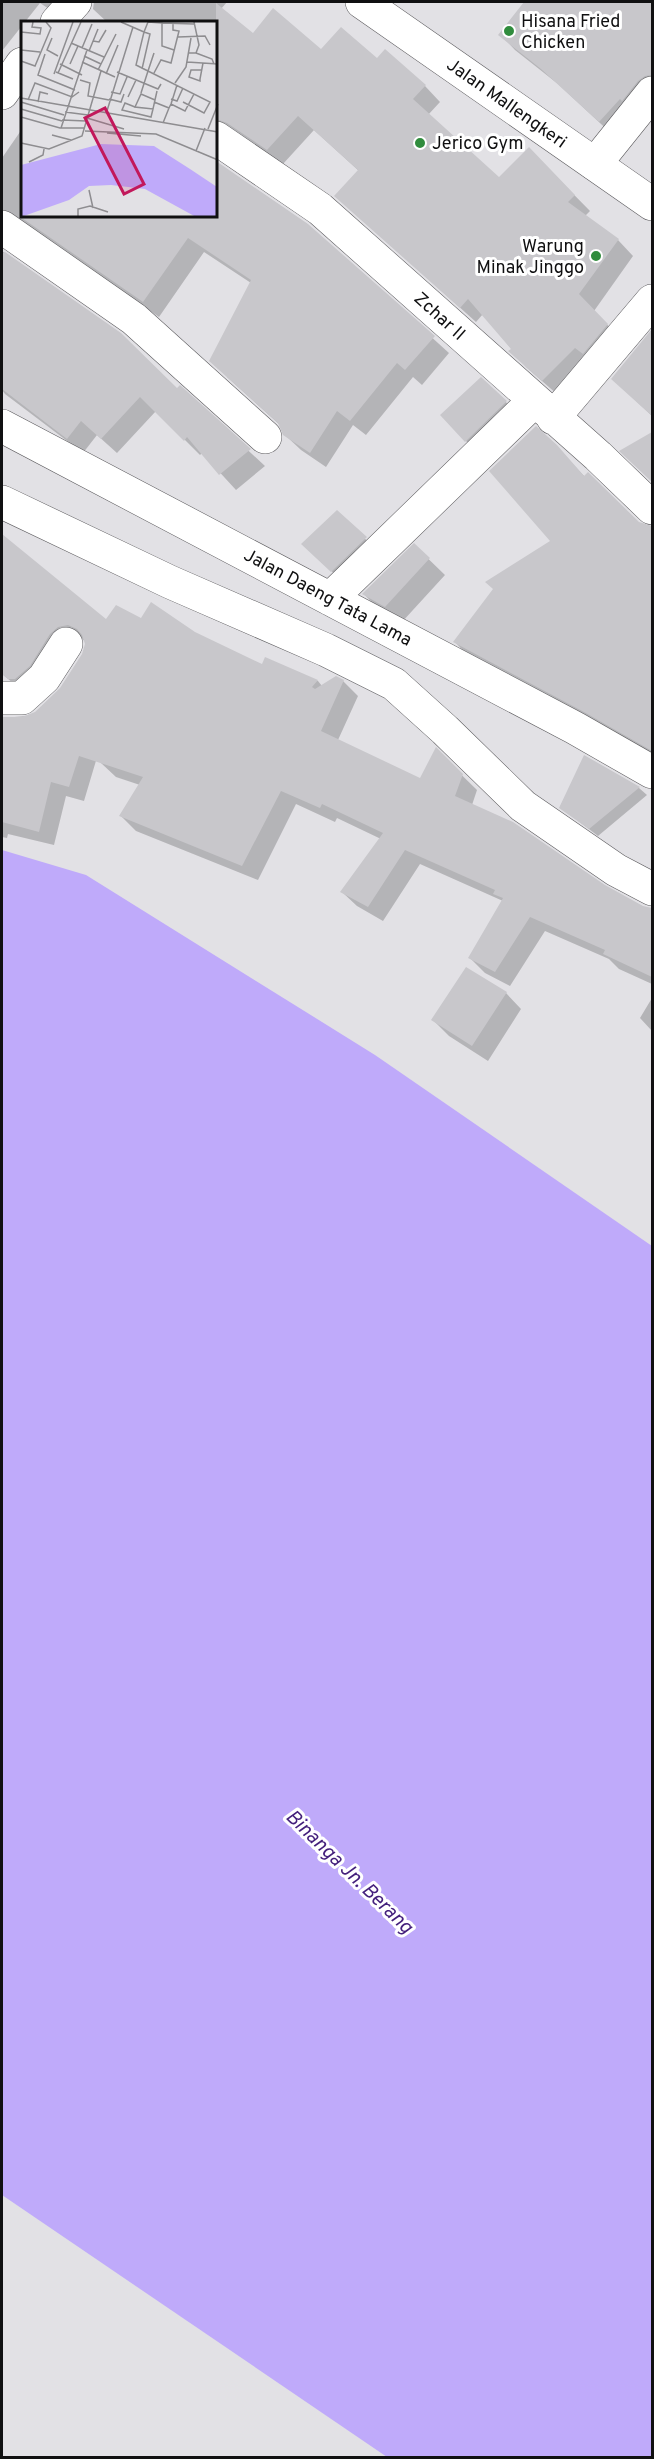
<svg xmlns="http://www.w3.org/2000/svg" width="654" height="2459" font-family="Overpass,sans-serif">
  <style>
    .water { fill: #bfaafa }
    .shadow { fill: #0003 }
    .building { fill: #c8c7cb }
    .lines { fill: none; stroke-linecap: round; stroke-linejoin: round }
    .minor-casing { stroke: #5b5a5d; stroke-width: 34 }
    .primary-casing { stroke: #5b5a5d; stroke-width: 34 }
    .minor { stroke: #fff; stroke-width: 33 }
    .primary { stroke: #fff; stroke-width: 33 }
    .poi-dot { fill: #308c3d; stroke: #fff; stroke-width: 2 }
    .labels { text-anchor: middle; stroke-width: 6; stroke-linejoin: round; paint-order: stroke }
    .poi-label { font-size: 18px; fill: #101011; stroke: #fff; text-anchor: start }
    .street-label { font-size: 18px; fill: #101011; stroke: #fff }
    .water-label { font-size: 20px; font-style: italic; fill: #44207c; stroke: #fff }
    .inset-road { fill: none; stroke: #8e8d90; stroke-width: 1.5 }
    .view { fill: #c2185b; fill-opacity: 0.15; stroke: #c2185b; stroke-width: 3 }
    .inset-edge { fill: none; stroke: #101011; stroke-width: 3 }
  </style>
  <rect width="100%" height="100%" fill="#e2e1e5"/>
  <path class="water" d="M 2,850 L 86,875 L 375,1055 L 652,1246 L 652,2457 L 387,2457 L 2,2195 Z"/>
  <path class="shadow" d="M 2,2 L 82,2 L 64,19 L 40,3 L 2,51 Z
    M 94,2 L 227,2 L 221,9 L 253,35 L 322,51 L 377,60 L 425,86 L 440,102 L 428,115 L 499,179 L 529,149 L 590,211 L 585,216 L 618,240 L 633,256 L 594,311 L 622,340 L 558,395 L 526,367 L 483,314 L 476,322 L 336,196 L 359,171 L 314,130 L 283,164 L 216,143 L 216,22 L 107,22 L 93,9 Z
    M 526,2 L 652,2 L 652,99 L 615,137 L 558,84 L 515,50 L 500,34 Z
    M 22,129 L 22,216 L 216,216 L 216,162 L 308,225 L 449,353 L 422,385 L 413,377 L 366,435 L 353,425 L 326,467 L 301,450 L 284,434 L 280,425 L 227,377 L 251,283 L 204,252 L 159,317 L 30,227 L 2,233 L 2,158 Z
    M 2,251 L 120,334 L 177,390 L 180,387 L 265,466 L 236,490 L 202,453 L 200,455 L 156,411 L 117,453 L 97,435 L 83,453 L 5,394 L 2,390 Z
    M 652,332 L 652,416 L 613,379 Z
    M 481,379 L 522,417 L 482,456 L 466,441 Z
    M 652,433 L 652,481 L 622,451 Z
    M 556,446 L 585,477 L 639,523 L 647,527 L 652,528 L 652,756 L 470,658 L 455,642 L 553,542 Z
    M 337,512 L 381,554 L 348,586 L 319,560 Z
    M 9,542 L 106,621 L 142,620 L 195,633 L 262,666 L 266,659 L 318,681 L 322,686 L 343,681 L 358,696 L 338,740 L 420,780 L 436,750 L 477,790 L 472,805 L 605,887 L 643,907 L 652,909 L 652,984 L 619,969 L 609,959 L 545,931 L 510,986 L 485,973 L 470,958 L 503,901 L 420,864 L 383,921 L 357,906 L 342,892 L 381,839 L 337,818 L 335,822 L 296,804 L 258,880 L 136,831 L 121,816 L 140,785 L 116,777 L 101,763 L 98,754 L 84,801 L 66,796 L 54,845 L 8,834 L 7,838 L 2,837 L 2,718 L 27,716 L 69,730 L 61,689 L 83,654 L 86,644 L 85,641 L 82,639 L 72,642 L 25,693 L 2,674 L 2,551 Z
    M 414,545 L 445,575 L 402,622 L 379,610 L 364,594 Z
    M 585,757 L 639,788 L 647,795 L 598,836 L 560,807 Z
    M 506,993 L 521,1009 L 488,1061 L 449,1036 L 433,1020 Z
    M 652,998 L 652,1031 L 640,1018 Z"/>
  <path class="building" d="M 524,2 L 652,2 L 652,75 L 645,76 L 638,81 L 622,101 L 620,99 L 599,122 L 541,69 L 498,35 Z
    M 216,3 L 253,33 L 273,8 L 321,49 L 341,27 L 377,58 L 385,49 L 426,85 L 413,99 L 499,177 L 529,147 L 575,195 L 568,202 L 619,239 L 579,294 L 608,324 L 583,354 L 575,348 L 542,381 L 508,351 L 511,349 L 468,299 L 460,308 L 334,196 L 358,170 L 298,116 L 267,150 L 227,123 L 216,119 Z
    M 216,161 L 308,224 L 435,336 L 405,370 L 397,363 L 350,421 L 337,411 L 310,453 L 283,435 L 278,423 L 209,361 L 251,280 L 188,238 L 143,302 L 19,216 L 216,216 Z
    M 5,252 L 121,333 L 177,388 L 180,385 L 251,449 L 219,475 L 187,437 L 184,441 L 140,397 L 101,439 L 81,421 L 67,439 L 2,389 L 2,254 Z
    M 652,329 L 652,416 L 611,379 Z
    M 481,377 L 507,401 L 465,442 L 440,415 Z
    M 536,426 L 557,445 L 584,476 L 588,472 L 639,522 L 652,526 L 652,751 L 584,712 L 453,642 L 493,589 L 485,582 L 550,541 L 489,471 Z
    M 652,432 L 652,482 L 619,451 Z
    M 337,510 L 367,537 L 331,572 L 301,544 Z
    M 2,534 L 106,619 L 116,605 L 141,618 L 151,602 L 195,632 L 262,664 L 265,657 L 318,680 L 312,687 L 315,689 L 336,676 L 344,680 L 321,731 L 420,778 L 436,747 L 463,774 L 455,796 L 513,822 L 605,885 L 643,906 L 652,908 L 652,977 L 603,954 L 605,950 L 530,917 L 495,972 L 468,958 L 503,898 L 493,894 L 495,890 L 405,850 L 368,907 L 340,892 L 383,833 L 322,804 L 320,808 L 281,791 L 242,866 L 119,816 L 143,777 L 79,756 L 69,787 L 51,782 L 39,832 L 2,822 L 2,717 L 22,717 L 35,712 L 60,688 L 82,654 L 85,644 L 82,635 L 77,629 L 68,625 L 58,627 L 50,634 L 30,666 L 15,679 L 8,679 L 2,674 Z
    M 414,543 L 430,558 L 385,607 L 362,594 Z
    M 584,755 L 640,787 L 589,829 L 559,808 Z
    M 466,967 L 507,992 L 472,1046 L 431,1020 Z"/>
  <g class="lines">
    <g class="minor-casing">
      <path id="minor" d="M 57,22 L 75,2
        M 2,93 L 22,64
        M 216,138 L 320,209 L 598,456 L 652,508
        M 595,164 L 652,93
        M 2,227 L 134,319 L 265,437
        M 553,418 L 652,301
        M 2,426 L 575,728 L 652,772
        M 2,502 L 170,582 L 326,650 L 394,684 L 445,730 L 523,806 L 616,870 L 652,889
        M 330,599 L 534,401
        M 2,698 L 22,698 L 44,678 L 66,644"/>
    </g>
    <g class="primary-casing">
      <path id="primary" d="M 362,2 L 652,204"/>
    </g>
    <use href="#minor" class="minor"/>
    <use href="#primary" class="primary"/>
  </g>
  <g class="poi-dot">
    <circle cx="509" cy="31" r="6"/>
    <circle cx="420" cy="143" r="6"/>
    <circle cx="596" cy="256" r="6"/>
  </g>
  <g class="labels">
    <g class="poi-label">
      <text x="521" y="27">Hisana Fried<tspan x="521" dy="21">Chicken</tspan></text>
      <text x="432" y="149">Jerico Gym</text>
      <text x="584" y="252" text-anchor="end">Warung<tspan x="584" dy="21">Minak Jinggo</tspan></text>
    </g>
    <g class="street-label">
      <text transform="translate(507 103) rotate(35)" y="6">Jalan Mallengkeri</text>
      <text transform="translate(440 316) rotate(42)" y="6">Zchar II</text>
      <text transform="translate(328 597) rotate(28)" y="6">Jalan Daeng Tata Lama</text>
    </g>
    <g class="water-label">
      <text transform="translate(350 1871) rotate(44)" y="7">Binanga Jn. Berang</text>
    </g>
  </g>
  <g transform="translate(21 21)">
    <rect width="196" height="196" fill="#e2e1e5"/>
    <path d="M 80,123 L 133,125 L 169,148 L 196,166 L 196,196 L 175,196 L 124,168 L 90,164 L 68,165 L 48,179 L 0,196 L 0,144 Z" fill="#bfaafa"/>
    <path class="inset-road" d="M 100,1 L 123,11 L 115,44 L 189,81 L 183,92 L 162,81M 127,1 L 141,2 L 141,25 L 153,29M 141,2 L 173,3M 0,11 L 19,13 L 20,7 L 11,6 L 12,1M 157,16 L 184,15 L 189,24M 31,17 L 26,29 L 37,35M 72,20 L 78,21 L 85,9M 50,22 L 83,36M 61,27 L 71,3M 0,29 L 19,31M 68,30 L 77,8M 167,32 L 175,32 L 178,24 L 173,1M 175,32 L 191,38 L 193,43M 24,33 L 17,54 L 54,69M 63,35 L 80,43M 0,40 L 14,45 L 30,7 L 25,1M 61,41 L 94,56M 166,41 L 197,43M 39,43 L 61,54M 49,43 L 57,25M 121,48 L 129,13 L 123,11 L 127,1M 77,49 L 95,13M 181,49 L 170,49 L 168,56 L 179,60 L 179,58 L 182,42M 127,50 L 133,32M 35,51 L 52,58M 96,51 L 137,68 L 140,63M 37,52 L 60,1M 133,52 L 140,39 L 150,42 L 158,10 L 152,9 L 152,2M 33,53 L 52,1M 85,53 L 97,24M 59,59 L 69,62 L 67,75 L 88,79M 154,62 L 165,46 L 170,17M 90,71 L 99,73 L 106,56M 120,72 L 127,50M 107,76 L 115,59M 0,77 L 197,111M 88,78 L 100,81 L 103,73M 150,78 L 156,80 L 162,67M 7,79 L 14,62 L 51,76 L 58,71M 134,79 L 120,73 L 114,86 L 132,88 L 136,70M 0,81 L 43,94M 17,81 L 19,71 L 27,73M 133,81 L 148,87 L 142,102M 150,83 L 156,64M 114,86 L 104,82 L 101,89 L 130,96 L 132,88M 148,87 L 150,83 L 164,90 L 173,73M 0,88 L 41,100M 44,91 L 67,94M 85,93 L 112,6M 0,96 L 39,107 L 64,107M 66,97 L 103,108M 41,99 L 65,100M 40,107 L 66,29M 187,108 L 197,83M 64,110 L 135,113 L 197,139M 86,112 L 120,115M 31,114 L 50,119M 0,122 L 28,128 L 61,115 L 80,50M 175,130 L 184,107M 8,141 L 22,134 L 23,128M 68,169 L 72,187M 57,196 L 57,188 L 69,185 L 87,191"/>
    <path class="view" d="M 84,87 L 123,163 L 103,173 L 64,97 Z"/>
    <rect width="196" height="196" class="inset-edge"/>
  </g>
  <rect width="654" height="2459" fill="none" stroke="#101011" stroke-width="6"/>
</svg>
